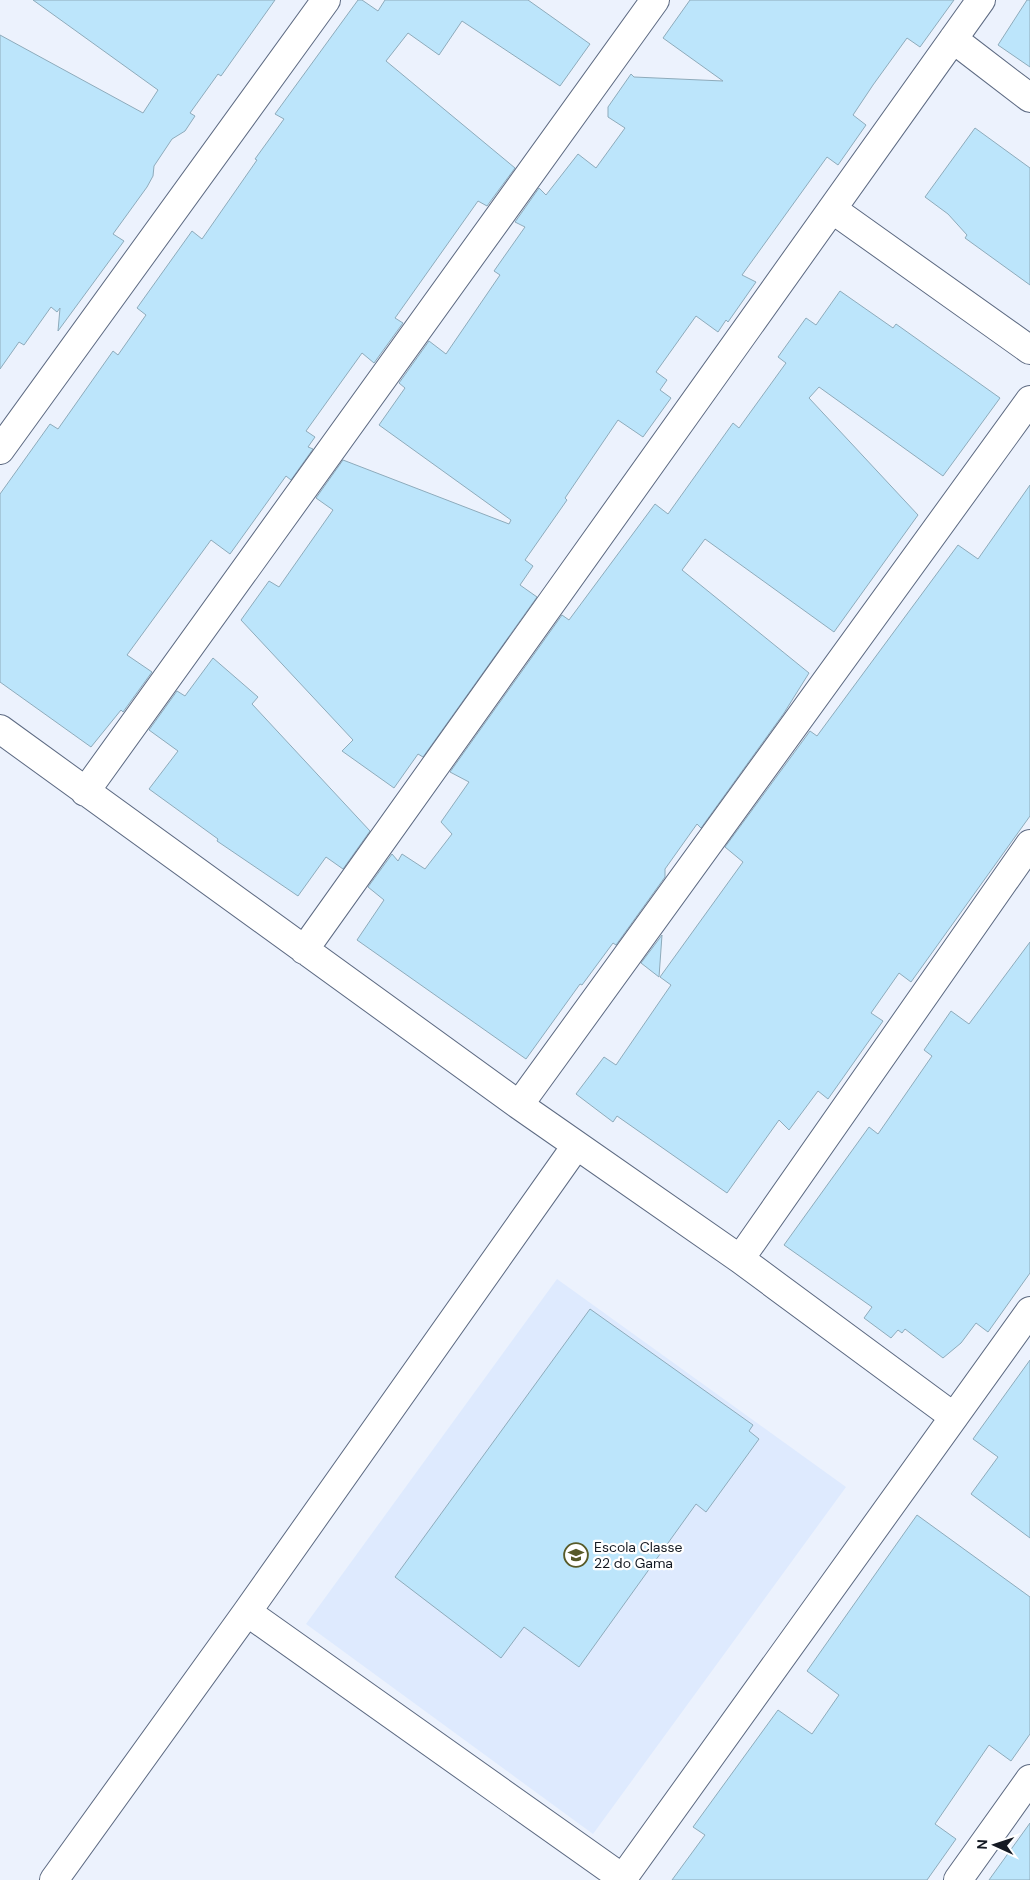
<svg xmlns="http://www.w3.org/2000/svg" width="1030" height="1880" font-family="'DM Sans',sans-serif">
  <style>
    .built { fill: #deeafe }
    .building { fill: #bce5fb; stroke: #8eabbb }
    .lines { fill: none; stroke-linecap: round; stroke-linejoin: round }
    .minor-casing { stroke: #5d6a82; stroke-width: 30 }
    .minor { stroke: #fff; stroke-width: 28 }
    .labels { text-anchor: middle; stroke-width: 4.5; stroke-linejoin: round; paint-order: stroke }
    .poi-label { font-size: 14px; fill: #151a23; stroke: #fff; text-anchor: start }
  </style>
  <rect width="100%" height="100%" fill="#ecf2fd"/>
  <path class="built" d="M 557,1279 L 846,1487 L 593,1834 L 306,1624 Z"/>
  <path class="building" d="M 33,0 L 275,0 L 221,76 L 218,74 L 190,113 L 195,116 L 185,131 L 172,139 L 154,166 L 153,176 L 147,187 L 113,234 L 124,241 L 58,331 L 60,308 L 57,312 L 51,307 L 24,345 L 19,342 L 0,369 L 0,35 L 143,113 L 158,90 Z
    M 358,0 L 362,0 L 378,11 L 385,0 L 528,0 L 590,44 L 560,86 L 462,21 L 439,55 L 408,33 L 386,61 L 515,168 L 487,206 L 478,201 L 395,318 L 403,323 L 374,363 L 362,353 L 306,431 L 315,437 L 308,447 L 313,449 L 291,480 L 286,476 L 230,554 L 211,540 L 127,655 L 152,672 L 123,712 L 121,710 L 91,747 L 0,682 L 0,494 L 50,424 L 58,429 L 113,351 L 118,355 L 146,315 L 137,308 L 192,231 L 202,239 L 257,160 L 255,159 L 284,119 L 275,114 Z
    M 690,0 L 954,0 L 920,47 L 907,38 L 873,85 L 853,115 L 866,125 L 838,165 L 827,157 L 742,275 L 756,282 L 728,322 L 726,320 L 718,332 L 696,316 L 656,372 L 667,380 L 660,390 L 671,398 L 643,437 L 618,420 L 565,498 L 567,500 L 525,560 L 533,566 L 520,585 L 537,597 L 423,757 L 418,754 L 394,788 L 342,751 L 353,740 L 241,620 L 269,581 L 279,587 L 333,510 L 316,498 L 343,460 L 509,524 L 511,520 L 379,425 L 405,388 L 399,383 L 429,341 L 446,354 L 500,275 L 494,271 L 525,227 L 515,222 L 539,188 L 546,195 L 578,154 L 596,168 L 625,128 L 608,117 L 608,107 L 631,74 L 634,77 L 723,81 L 663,38 Z
    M 1027,0 L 1030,0 L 1030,67 L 998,45 Z
    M 975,128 L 1030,168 L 1030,285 L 965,238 L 967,235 L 948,214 L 925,197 Z
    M 840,291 L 893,328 L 896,324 L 1000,398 L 943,476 L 819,387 L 809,398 L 918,515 L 834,632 L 705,539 L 682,570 L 809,673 L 784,713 L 701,828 L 697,824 L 665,869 L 665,877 L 616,945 L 613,943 L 582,985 L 580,984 L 526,1059 L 357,940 L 384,900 L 368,887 L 392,854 L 398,861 L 402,854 L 425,869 L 452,834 L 441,822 L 469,782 L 450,772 L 562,615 L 569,620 L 655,504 L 668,514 L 733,423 L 739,428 L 786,363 L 778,357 L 806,318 L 816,325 Z
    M 1030,485 L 1030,816 L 911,982 L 899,973 L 871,1013 L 883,1021 L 828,1099 L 818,1091 L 789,1130 L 779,1120 L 727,1193 L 617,1116 L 613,1122 L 576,1094 L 604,1057 L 616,1065 L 671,985 L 660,977 L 743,862 L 725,847 L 810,731 L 817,736 L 958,545 L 978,559 Z
    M 213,658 L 258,697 L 252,704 L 370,831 L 343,869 L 326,857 L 298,896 L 217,841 L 218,839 L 149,789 L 178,751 L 149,730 L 177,691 L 185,696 Z
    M 662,935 L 659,977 L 641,963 Z
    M 1030,942 L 1030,1273 L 988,1332 L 976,1323 L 961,1343 L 943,1358 L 905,1329 L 902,1333 L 898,1330 L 891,1338 L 864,1318 L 872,1307 L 784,1245 L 869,1127 L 878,1134 L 932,1056 L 924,1050 L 951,1011 L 969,1024 Z
    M 590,1309 L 753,1425 L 749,1431 L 759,1439 L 706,1512 L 696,1504 L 579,1667 L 524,1627 L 501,1658 L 395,1577 Z
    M 1030,1360 L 1030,1538 L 971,1494 L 998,1457 L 973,1439 Z
    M 917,1515 L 1030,1597 L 1030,1734 L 1011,1761 L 989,1745 L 935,1824 L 956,1839 L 927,1880 L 672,1880 L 705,1835 L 693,1827 L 778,1710 L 812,1734 L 839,1695 L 807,1671 Z
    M 1030,1823 L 1030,1880 L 989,1880 Z"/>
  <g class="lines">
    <g class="minor-casing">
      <path id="minor" d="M 953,39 L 1030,98
        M 832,209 L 1030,350
        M 0,450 L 326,0
        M 0,729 L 519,1105 L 740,1259 L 954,1417
        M 85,792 L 655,0
        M 304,950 L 981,0
        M 519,1105 L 1030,400
        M 740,1259 L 1030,844
        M 247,1612 L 625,1880
        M 623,1878 L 1030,1311
        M 54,1880 L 247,1612 L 576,1146
        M 958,1880 L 1030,1779"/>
    </g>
    <use href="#minor" class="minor"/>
  </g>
  <defs>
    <g id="school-ring" transform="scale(1.25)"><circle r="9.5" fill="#fff" stroke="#575a28" stroke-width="1.5"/><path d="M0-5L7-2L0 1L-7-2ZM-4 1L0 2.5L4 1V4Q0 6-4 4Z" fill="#575a28"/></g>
  </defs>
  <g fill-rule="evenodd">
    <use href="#school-ring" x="576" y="1555"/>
  </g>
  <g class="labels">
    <g class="poi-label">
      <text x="594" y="1552">Escola Classe<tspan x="594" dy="16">22 do Gama</tspan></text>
    </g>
  </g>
  <g transform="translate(995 1845) rotate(273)" stroke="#ffffff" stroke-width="4" paint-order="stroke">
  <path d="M0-4L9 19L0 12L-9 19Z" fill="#151a23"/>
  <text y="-8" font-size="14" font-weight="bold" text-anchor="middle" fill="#151a23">N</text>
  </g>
</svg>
